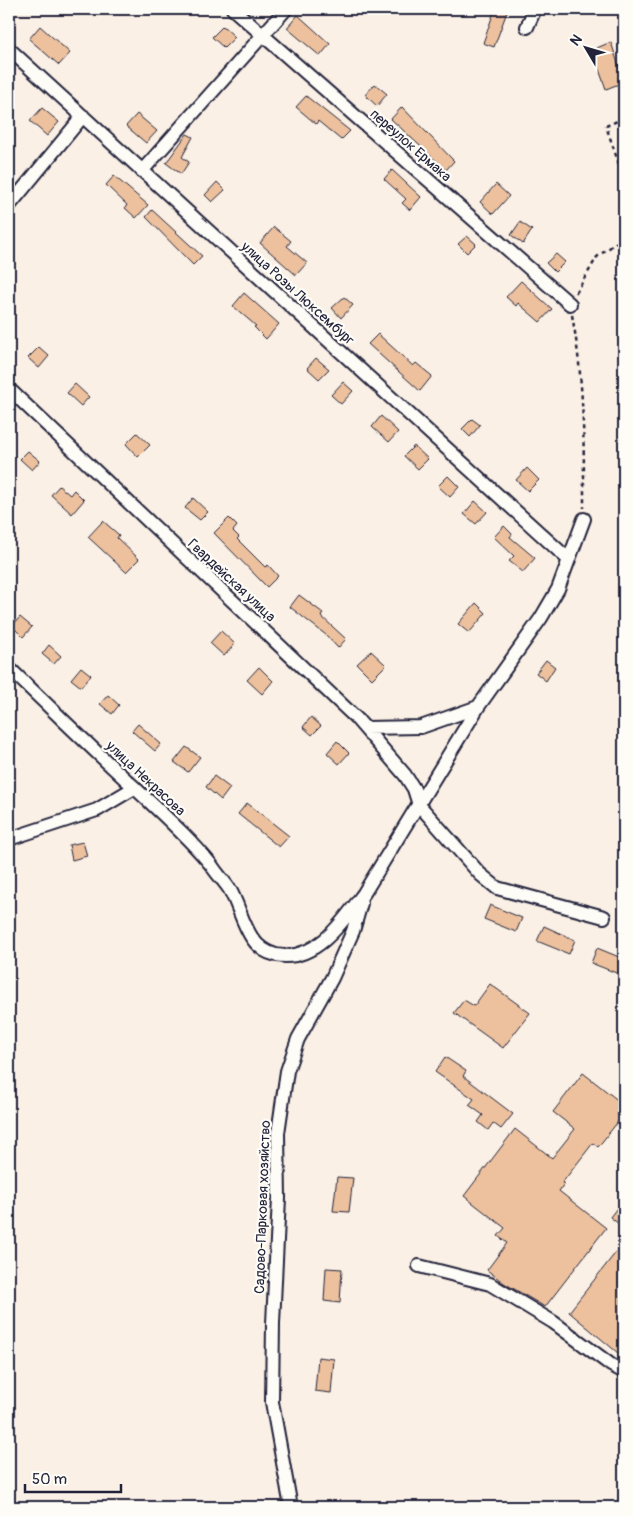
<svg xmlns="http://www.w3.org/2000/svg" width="633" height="1516" font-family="Pangolin,sans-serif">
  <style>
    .building { fill: #edc19d; stroke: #22223b }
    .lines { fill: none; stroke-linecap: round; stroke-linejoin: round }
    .minor-casing { stroke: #22223b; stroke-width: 16 }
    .path { stroke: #22223b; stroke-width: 2.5; stroke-dasharray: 4 4; stroke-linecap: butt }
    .minor { stroke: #fdfcf7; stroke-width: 12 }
    .labels { text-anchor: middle; stroke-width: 4.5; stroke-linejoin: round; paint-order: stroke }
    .street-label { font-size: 14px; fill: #22223b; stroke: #fdfcf7 }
  </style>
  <rect width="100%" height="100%" fill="#faf0e5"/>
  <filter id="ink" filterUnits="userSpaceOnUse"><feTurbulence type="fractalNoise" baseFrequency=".02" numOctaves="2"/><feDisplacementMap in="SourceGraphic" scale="10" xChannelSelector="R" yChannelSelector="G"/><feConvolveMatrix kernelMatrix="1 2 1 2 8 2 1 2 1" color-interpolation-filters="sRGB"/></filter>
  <g filter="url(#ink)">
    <path class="building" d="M 495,9 L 508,9 L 494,47 L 483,43 Z
      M 298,15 L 330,44 L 320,56 L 287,28 Z
      M 40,26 L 70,53 L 59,65 L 29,39 Z
      M 223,26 L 235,37 L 224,48 L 212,37 Z
      M 611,42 L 624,82 L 606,89 L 592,50 Z
      M 375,84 L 387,94 L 377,106 L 365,95 Z
      M 306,96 L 350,131 L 341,140 L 318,121 L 316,124 L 296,107 Z
      M 402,107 L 454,161 L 446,170 L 391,119 Z
      M 42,108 L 59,122 L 47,136 L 30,121 Z
      M 137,114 L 157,131 L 146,143 L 126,126 Z
      M 187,134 L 193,137 L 182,157 L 189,162 L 181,174 L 166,163 Z
      M 392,170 L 421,197 L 410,210 L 402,203 L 406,199 L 384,179 Z
      M 114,176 L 148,205 L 136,218 L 125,208 L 127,205 L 106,185 Z
      M 217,182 L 225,190 L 212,202 L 205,195 Z
      M 496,184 L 509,196 L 493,214 L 480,202 Z
      M 152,210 L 202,256 L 193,265 L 146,217 Z
      M 520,222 L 532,230 L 523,244 L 511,235 Z
      M 274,227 L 291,241 L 287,246 L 307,263 L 296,275 L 260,243 Z
      M 467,236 L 476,244 L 467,253 L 458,244 Z
      M 556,254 L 565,262 L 555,272 L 546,263 Z
      M 521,281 L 552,309 L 540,322 L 518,303 L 516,306 L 506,297 Z
      M 244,293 L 279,324 L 266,339 L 254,327 L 256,326 L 233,306 Z
      M 344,297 L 353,305 L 341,318 L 332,308 Z
      M 378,334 L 413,366 L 416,363 L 432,376 L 420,391 L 368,344 Z
      M 39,347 L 49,356 L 39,368 L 28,358 Z
      M 316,358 L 329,369 L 319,379 L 307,368 Z
      M 343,382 L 353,391 L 341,404 L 331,395 Z
      M 75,384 L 89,397 L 81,406 L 67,393 Z
      M 381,416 L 398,432 L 389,442 L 372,427 Z
      M 472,419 L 480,425 L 470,437 L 462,429 Z
      M 137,433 L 150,445 L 138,457 L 126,444 Z
      M 414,446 L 428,459 L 418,469 L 404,456 Z
      M 28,451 L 40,461 L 32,470 L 20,459 Z
      M 527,468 L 539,480 L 528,491 L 516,480 Z
      M 448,476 L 459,487 L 450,497 L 438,486 Z
      M 59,486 L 70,495 L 74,490 L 84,500 L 72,514 L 51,495 Z
      M 193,498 L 208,512 L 200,520 L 185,508 Z
      M 475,501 L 487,512 L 476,524 L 464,514 Z
      M 229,518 L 237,526 L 233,531 L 239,537 L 237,539 L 265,567 L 268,565 L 278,576 L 267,587 L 214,533 Z
      M 103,521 L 119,535 L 117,538 L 139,559 L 126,572 L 88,537 Z
      M 504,526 L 512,534 L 510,537 L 535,558 L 523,572 L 509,561 L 514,556 L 494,537 Z
      M 299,595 L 323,613 L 321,616 L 346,639 L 338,648 L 326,635 L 290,607 Z
      M 476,603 L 486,613 L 469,633 L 458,624 Z
      M 20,617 L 32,627 L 23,637 L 12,626 Z
      M 221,631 L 235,644 L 224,656 L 210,643 Z
      M 49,645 L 61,656 L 54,664 L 42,654 Z
      M 371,651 L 386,665 L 372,679 L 357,664 Z
      M 546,660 L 555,667 L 546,681 L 536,673 Z
      M 81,667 L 91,675 L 81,687 L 71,679 Z
      M 259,667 L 273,681 L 262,694 L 247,680 Z
      M 108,695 L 119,705 L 112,714 L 100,704 Z
      M 311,717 L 321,726 L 312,735 L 303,727 Z
      M 138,724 L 161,744 L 155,751 L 132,731 Z
      M 337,741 L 349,753 L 339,764 L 327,753 Z
      M 186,747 L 200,757 L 188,772 L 174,762 Z
      M 214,776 L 230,788 L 221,800 L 206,787 Z
      M 247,803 L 289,836 L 279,847 L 238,814 Z
      M 83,842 L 87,856 L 72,860 L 69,845 Z
      M 490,905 L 522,918 L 516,932 L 484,919 Z
      M 544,926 L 575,940 L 569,954 L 537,941 Z
      M 597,948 L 624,959 L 624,976 L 591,963 Z
      M 490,984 L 530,1013 L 503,1048 L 454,1013 L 464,1000 L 474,1006 Z
      M 445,1057 L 466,1071 L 463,1076 L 513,1114 L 501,1129 L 493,1123 L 488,1130 L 478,1122 L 483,1115 L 469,1105 L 474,1099 L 435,1072 Z
      M 583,1073 L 624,1105 L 624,1114 L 598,1147 L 593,1143 L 562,1183 L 564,1184 L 559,1191 L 606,1228 L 545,1307 L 504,1283 L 487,1270 L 507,1243 L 498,1236 L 505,1228 L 464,1196 L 515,1129 L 552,1158 L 575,1129 L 553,1112 Z
      M 337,1177 L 353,1178 L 349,1212 L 333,1211 Z
      M 624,1199 L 624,1228 L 610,1217 Z
      M 624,1242 L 624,1358 L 569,1312 Z
      M 326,1268 L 342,1269 L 340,1303 L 324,1301 Z
      M 318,1357 L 334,1359 L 331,1393 L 315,1391 Z"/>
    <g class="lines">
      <g class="minor-casing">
        <path id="minor" d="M 233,9 L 570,304
          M 527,27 L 535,9
          M 9,49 L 568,559
          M 142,171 L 286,9
          M 9,206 L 83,116
          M 9,389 L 356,718 L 405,775 L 414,789 L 419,805 L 480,874 L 497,888 L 604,917
          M 9,668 C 51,708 92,749 135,788 C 161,813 189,837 212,866 C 217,874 225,882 230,890 C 243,913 246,948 276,955 C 316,963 344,920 364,893 L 478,707 L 541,618 L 558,589 L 584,519
          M 365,728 L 421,727 L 478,707
          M 9,839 L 97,810 L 134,788
          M 419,1266 L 490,1284 L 553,1322 L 611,1365 L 624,1372
          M 291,1507 L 272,1402 L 273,1323 L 279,1198 L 278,1133 L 287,1071 L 298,1039 L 332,978 L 353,931 L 361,903"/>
      </g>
      <path class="path" d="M 624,118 L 606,126 L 624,179
        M 576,293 L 597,257 L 624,237
        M 572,315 C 584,379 584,443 584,508"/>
      <use href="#minor" class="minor"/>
    </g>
  </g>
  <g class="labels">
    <g class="street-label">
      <text transform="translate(411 145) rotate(41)" y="5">переулок Ермака</text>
      <text transform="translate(298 293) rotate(42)" y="5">улица Розы Люксембург</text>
      <text transform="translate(232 580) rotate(43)" y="5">Гвардейская улица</text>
      <text transform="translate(146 778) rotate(43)" y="5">улица Некрасова</text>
      <text transform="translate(262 1207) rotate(-88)" y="5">Садово-Парковая хозяйство</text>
    </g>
  </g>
  <rect width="633" height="1516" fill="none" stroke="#fdfcf7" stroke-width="30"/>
  <rect x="15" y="15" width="603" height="1486" fill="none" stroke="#22223b" stroke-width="2" filter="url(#ink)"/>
  <g transform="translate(586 48) rotate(308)" stroke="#fdfcf7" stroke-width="4" paint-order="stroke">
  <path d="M0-4L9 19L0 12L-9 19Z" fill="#22223b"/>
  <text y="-8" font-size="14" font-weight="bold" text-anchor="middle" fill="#22223b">N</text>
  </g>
  <path d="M25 1484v8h96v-8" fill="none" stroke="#22223b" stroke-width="2.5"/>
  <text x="32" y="1484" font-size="15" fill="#22223b" stroke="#fdfcf7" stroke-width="4" paint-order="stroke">50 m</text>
</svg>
